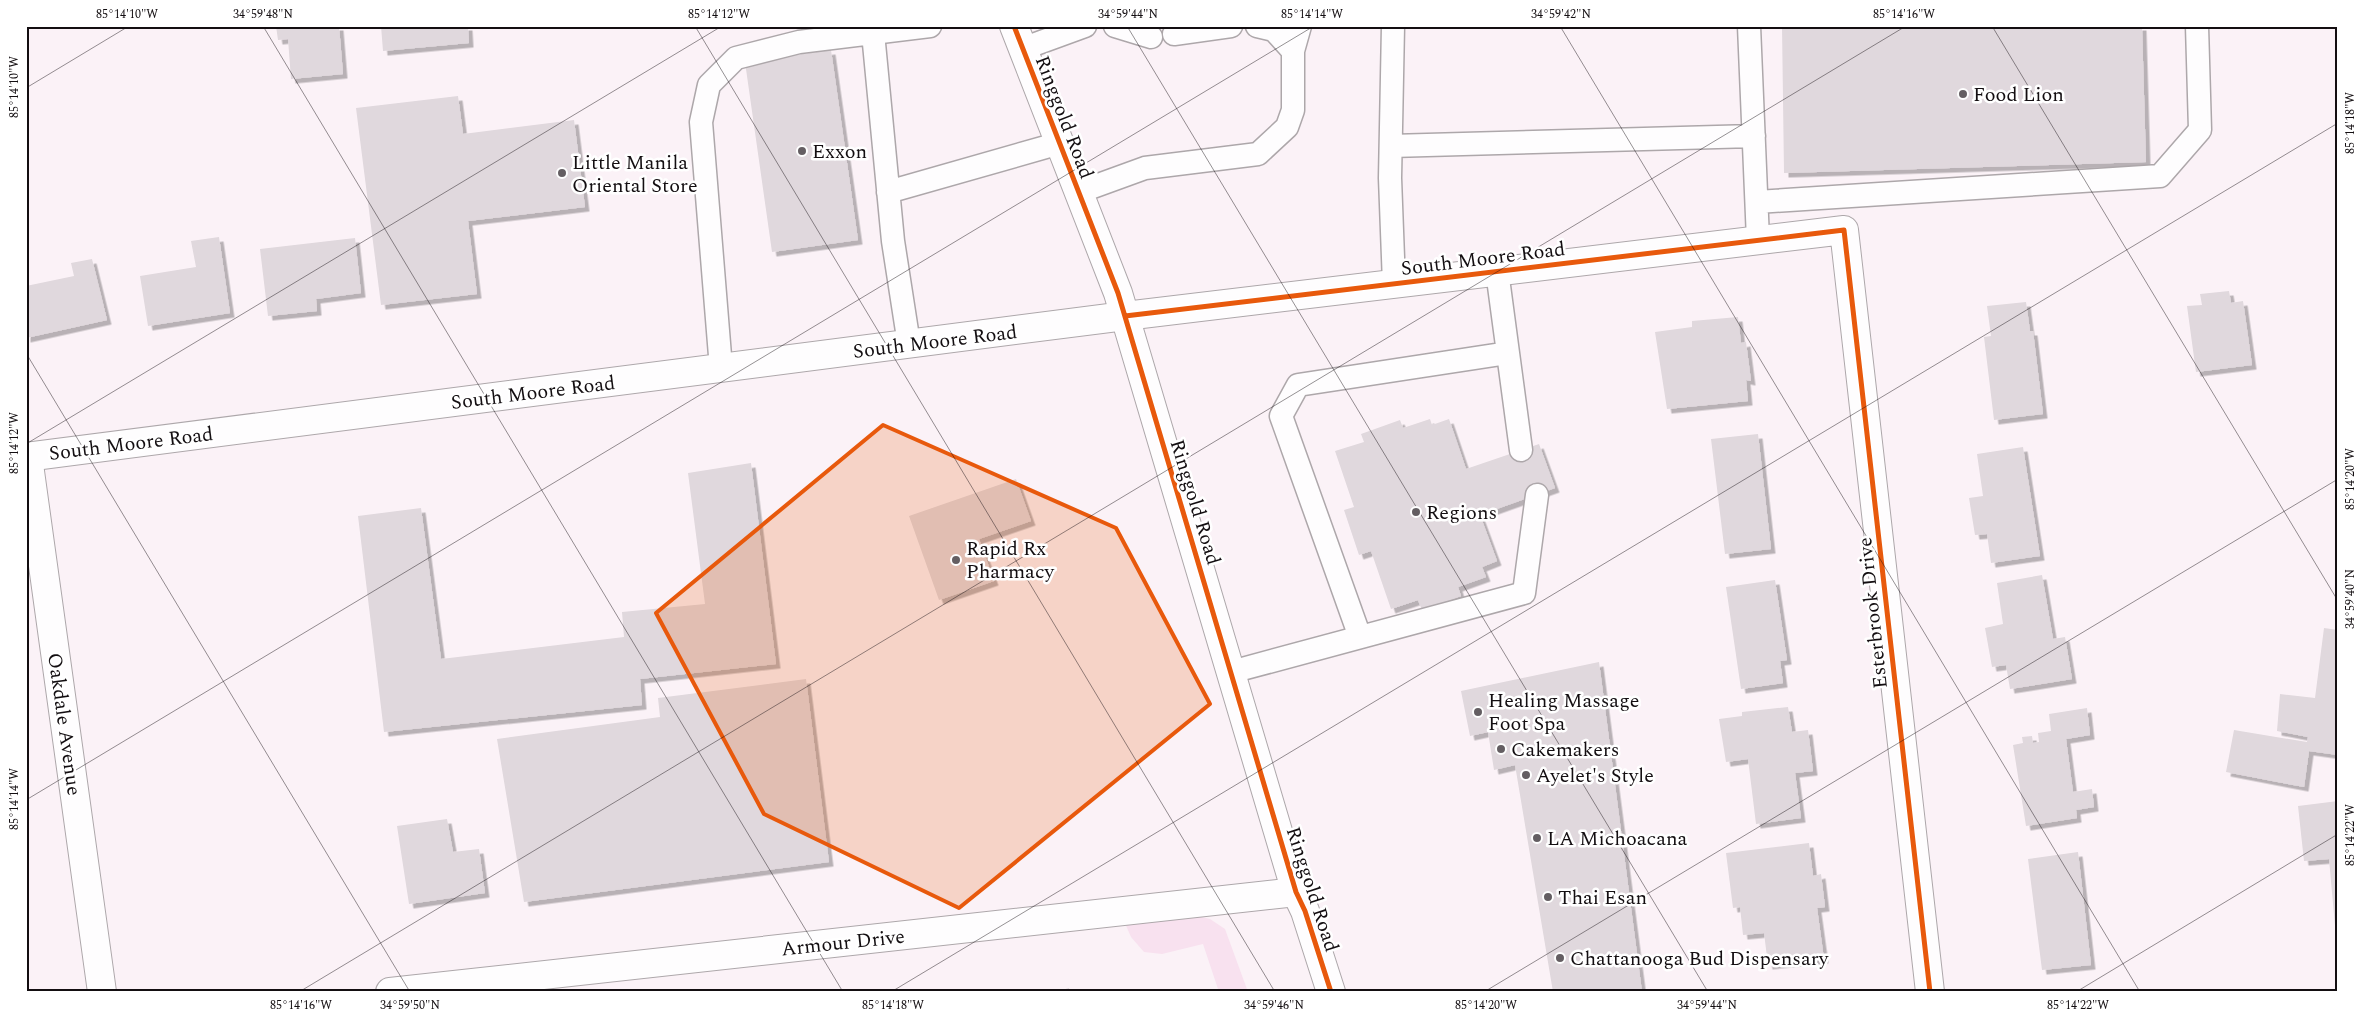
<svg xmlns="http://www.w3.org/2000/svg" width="2364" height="1018" font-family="Spectral,serif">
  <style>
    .green { fill: #f8e1ef }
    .building { fill: #e0d8dd; filter: url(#shadow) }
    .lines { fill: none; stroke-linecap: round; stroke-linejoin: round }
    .service-casing { stroke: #ada7aa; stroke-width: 25 }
    .minor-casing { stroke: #ada7aa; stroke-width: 30 }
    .secondary-casing { stroke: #ada7aa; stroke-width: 30 }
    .primary-casing { stroke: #ada7aa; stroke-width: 30 }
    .service { stroke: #fefdfe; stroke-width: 22 }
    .minor { stroke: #fefdfe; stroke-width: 28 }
    .secondary { stroke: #fefdfe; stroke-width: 28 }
    .primary { stroke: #fefdfe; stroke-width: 28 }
    .cycleway-casing { stroke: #fff; stroke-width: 8 }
    .cycleway { stroke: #e8590c; stroke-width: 5 }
    .marked { fill: #e8590c; fill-opacity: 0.2; stroke: #e8590c; stroke-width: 4; stroke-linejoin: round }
    .ticks { fill: none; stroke: #130e11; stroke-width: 1; stroke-opacity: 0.45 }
    .poi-dot { fill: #645e62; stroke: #fff; stroke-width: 2 }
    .labels { text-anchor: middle; stroke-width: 5; stroke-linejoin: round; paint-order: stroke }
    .poi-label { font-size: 20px; fill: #130e11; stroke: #fff; text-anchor: start }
    .street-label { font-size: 20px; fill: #130e11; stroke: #fff }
    .neatline { fill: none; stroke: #130e11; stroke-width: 2 }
    .ticks-label { font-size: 12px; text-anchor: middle; fill: #130e11 }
  </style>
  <defs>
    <filter id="shadow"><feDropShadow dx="4.5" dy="4.5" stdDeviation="0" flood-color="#0004"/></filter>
  </defs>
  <rect width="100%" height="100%" fill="#fbf2f7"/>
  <path class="green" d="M 1190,914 L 1210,919 L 1225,929 L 1248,992 L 1219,992 L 1203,944 L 1162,954 L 1144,952 L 1131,937 L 1124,921 Z"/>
  <path class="building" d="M 276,26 L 339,26 L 343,74 L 291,79 L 288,39 L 278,40 Z
    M 381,26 L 468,26 L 469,43 L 383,51 Z
    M 1782,26 L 2142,26 L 2146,162 L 1784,173 Z
    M 831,50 L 858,240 L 772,252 L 745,62 Z
    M 458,96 L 463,134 L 574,120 L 585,207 L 468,221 L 477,294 L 381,305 L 356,108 Z
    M 219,237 L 230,313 L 148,326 L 140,276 L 196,267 L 191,241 Z
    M 355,238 L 361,293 L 316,299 L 317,311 L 268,316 L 260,249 Z
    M 92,259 L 107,320 L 26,338 L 26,286 L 74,276 L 71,263 Z
    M 2229,291 L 2231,303 L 2243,301 L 2252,365 L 2196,372 L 2187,306 L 2202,305 L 2200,294 Z
    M 2026,302 L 2030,331 L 2033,331 L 2043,414 L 1994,420 L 1984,337 L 1991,336 L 1987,306 Z
    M 1738,317 L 1741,343 L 1746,342 L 1751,381 L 1746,380 L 1748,401 L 1667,409 L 1655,332 L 1692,327 L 1692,321 Z
    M 1430,419 L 1432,425 L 1449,419 L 1466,469 L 1539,444 L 1555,488 L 1480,515 L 1497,561 L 1482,567 L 1486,577 L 1458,587 L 1461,596 L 1422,610 L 1418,600 L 1391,609 L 1371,551 L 1359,555 L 1344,510 L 1354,507 L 1335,451 L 1364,442 L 1361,434 L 1400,420 L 1403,428 Z
    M 1758,434 L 1771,549 L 1725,554 L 1711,439 Z
    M 2023,447 L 2040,556 L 1991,563 L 1987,534 L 1975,535 L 1969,498 L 1983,496 L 1977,454 Z
    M 751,463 L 776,664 L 640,679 L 642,705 L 384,732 L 358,516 L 421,508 L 441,659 L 624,637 L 622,612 L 705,604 L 688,473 Z
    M 1016,479 L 1031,521 L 979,539 L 994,581 L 939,600 L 909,516 Z
    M 2042,575 L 2053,639 L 2065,637 L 2072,679 L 2010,689 L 2006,665 L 1992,667 L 1985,628 L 2003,624 L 1997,583 Z
    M 1775,580 L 1787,660 L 1780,661 L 1783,683 L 1741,689 L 1726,587 Z
    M 2324,628 L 2338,630 L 2338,755 L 2309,751 L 2304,787 L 2226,772 L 2234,730 L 2307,742 L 2308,737 L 2277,731 L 2280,694 L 2315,698 Z
    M 1599,662 L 1642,992 L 1553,992 L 1515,765 L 1494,770 L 1488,732 L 1470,736 L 1461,691 Z
    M 806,679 L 829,862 L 524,902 L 497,739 L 660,717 L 658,698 Z
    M 1788,707 L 1792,732 L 1808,730 L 1813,771 L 1795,773 L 1801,818 L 1756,824 L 1748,759 L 1726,762 L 1719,719 L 1742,716 L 1742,712 Z
    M 2087,708 L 2090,735 L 2066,739 L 2073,792 L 2092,789 L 2094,807 L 2076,810 L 2077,818 L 2026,826 L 2013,745 L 2023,743 L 2022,737 L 2032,736 L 2033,743 L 2039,742 L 2038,733 L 2051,731 L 2049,714 Z
    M 2338,801 L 2338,937 L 2336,937 L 2329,859 L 2304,861 L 2298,806 Z
    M 447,819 L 453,852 L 479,849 L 485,893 L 409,904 L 397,826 Z
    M 1809,843 L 1813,876 L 1821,874 L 1825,907 L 1817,908 L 1824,959 L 1768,965 L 1764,933 L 1743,935 L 1740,907 L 1733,908 L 1726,853 Z
    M 2078,852 L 2091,965 L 2042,970 L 2028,859 Z
    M 1069,988 L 1070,992 L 1058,992 L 1058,991 Z"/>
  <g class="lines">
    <g class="service-casing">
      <path id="service" d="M 1115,26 L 1151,37
        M 1257,26 L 1274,30 L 1293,51
        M 1393,26 L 1390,178 L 1394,284
        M 1749,26 L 1758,240
        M 873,33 L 893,241 L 909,344
        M 1174,34 L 1231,26
        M 1022,49 L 1085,26
        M 1391,146 L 1754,136
        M 888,192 L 1060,143
        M 1079,192 L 1145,168 L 1258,154 L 1287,127 L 1293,110 L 1293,51 L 1300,26
        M 1757,202 L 2160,176 L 2200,130 L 2197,26
        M 1497,271 L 1521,450
        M 721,368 L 701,122 L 709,85 L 736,58 L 799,42 L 930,26
        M 1360,637 L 1281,416 L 1298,385 L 1508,353
        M 1231,672 L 1524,593 L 1537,495"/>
    </g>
    <g class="minor-casing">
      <path id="minor" d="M 1125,316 L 1844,230 L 1930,992
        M 28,457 L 102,992
        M 390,992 L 1296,892"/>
    </g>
    <g class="secondary-casing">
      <path id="secondary" d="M 26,457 L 1125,316"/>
    </g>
    <g class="primary-casing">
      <path id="primary" d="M 1014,26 L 1118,293 L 1296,892 L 1305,911 L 1331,992"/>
    </g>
    <use href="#service" class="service"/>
    <use href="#minor" class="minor"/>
    <use href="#secondary" class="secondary"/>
    <use href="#primary" class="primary"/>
    <g class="cycleway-casing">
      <path id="cycleway" d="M 1014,26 L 1118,293 L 1296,892 L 1305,911 L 1331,992
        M 1125,316 L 1844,230 L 1930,992"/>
    </g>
    <use href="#cycleway" class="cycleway"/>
  </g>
  <path class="marked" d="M 883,425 L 1116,528 L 1210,704 L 959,908 L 764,814 L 656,613 Z"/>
  <path class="ticks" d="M 263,26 L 843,992M 695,26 L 1275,992M 1127,26 L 1708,992M 1560,26 L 2140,992M 1992,26 L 2338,601M 26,88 L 129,26M 26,353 L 410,992M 26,444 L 722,26M 26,800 L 1314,26M 299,992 L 1906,26M 891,992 L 2338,123M 1484,992 L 2338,479M 2076,992 L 2338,834"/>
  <g class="poi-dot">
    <circle cx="1963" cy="94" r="5"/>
    <circle cx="802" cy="151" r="5"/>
    <circle cx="562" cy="173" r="5"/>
    <circle cx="1416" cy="512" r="5"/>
    <circle cx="956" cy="560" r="5"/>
    <circle cx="1478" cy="712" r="5"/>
    <circle cx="1501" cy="749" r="5"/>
    <circle cx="1526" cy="775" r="5"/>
    <circle cx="1537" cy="838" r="5"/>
    <circle cx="1548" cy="897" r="5"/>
    <circle cx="1560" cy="958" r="5"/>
  </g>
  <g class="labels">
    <g class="poi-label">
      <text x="1973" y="101">Food Lion</text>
      <text x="812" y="158">Exxon</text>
      <text x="572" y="169">Little Manila<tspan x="572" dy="23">Oriental Store</tspan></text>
      <text x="1426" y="519">Regions</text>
      <text x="966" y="555">Rapid Rx<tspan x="966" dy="23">Pharmacy</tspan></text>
      <text x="1488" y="707">Healing Massage<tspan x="1488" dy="23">Foot Spa</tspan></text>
      <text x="1511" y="756">Cakemakers</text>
      <text x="1536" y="782">Ayelet's Style</text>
      <text x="1547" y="845">LA Michoacana</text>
      <text x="1558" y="904">Thai Esan</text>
      <text x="1570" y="965">Chattanooga Bud Dispensary</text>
    </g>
    <g class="street-label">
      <text transform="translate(1065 117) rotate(69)" y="7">Ringgold Road</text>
      <text transform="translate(1483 258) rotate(-7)" y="7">South Moore Road</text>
      <text transform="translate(935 341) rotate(-7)" y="7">South Moore Road</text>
      <text transform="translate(533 392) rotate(-7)" y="7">South Moore Road</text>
      <text transform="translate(131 443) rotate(-7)" y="7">South Moore Road</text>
      <text transform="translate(1196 502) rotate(73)" y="7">Ringgold Road</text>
      <text transform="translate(1872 613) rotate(-96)" y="7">Esterbrook Drive</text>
      <text transform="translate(65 724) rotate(82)" y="7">Oakdale Avenue</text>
      <text transform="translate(1313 889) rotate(72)" y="7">Ringgold Road</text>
      <text transform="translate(843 942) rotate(-6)" y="7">Armour Drive</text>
    </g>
  </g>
  <rect width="2364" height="1018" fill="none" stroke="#ffffff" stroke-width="55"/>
  <rect x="28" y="28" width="2308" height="962" class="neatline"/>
  <g class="ticks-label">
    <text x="127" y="18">85°14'10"W</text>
    <text x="263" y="18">34°59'48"N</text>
    <text x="719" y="18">85°14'12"W</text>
    <text x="1128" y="18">34°59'44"N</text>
    <text x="1312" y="18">85°14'14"W</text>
    <text x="1561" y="18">34°59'42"N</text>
    <text x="1904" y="18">85°14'16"W</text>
    <text transform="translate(14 87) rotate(-90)" y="4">85°14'10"W</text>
    <text transform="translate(2350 123) rotate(-90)" y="4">85°14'18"W</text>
    <text transform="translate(14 443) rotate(-90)" y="4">85°14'12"W</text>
    <text transform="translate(2350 479) rotate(-90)" y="4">85°14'20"W</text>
    <text transform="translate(2350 599) rotate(-90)" y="4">34°59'40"N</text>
    <text transform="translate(14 799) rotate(-90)" y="4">85°14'14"W</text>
    <text transform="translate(2350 835) rotate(-90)" y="4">85°14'22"W</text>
    <text x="301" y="1009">85°14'16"W</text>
    <text x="410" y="1009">34°59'50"N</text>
    <text x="893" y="1009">85°14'18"W</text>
    <text x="1274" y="1009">34°59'46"N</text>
    <text x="1486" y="1009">85°14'20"W</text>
    <text x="1707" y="1009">34°59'44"N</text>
    <text x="2078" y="1009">85°14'22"W</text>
  </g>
</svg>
